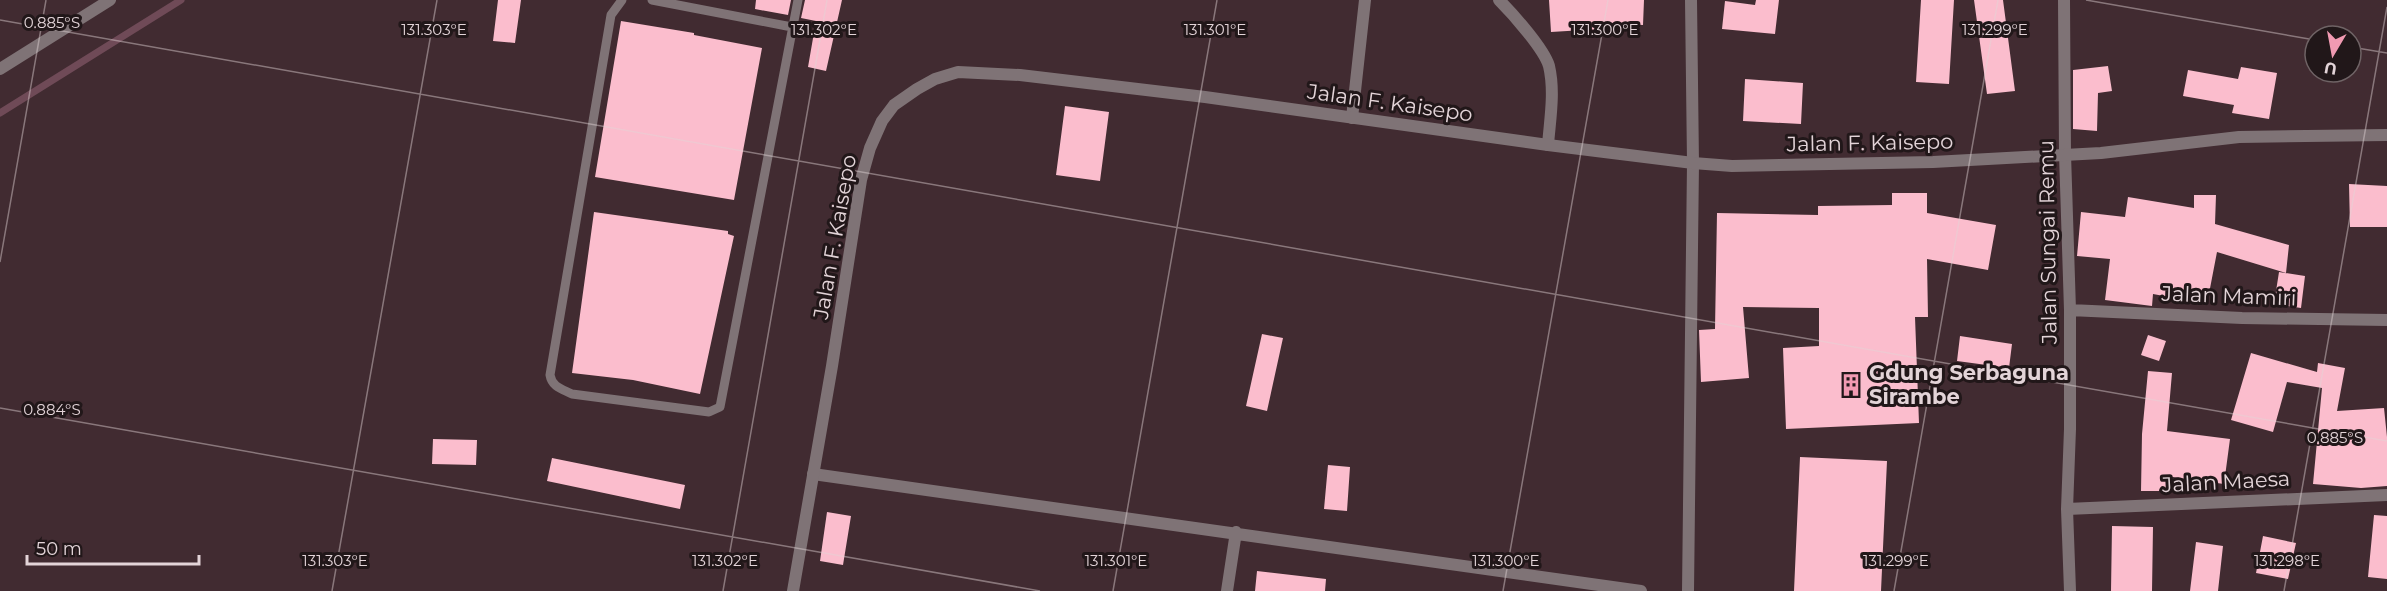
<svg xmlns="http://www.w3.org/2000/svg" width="2387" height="591" font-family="Montserrat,sans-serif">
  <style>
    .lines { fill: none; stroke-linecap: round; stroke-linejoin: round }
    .stream { stroke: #6f4a57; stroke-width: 7 }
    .building { fill: #fbbdcd }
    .service { stroke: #7f7376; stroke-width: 9 }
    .minor { stroke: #7f7376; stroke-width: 12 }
    .tertiary { stroke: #7f7376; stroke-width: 12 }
    .ticks { fill: none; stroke: #e3d4d8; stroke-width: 1.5; stroke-opacity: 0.45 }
    .labels { text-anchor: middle; stroke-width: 6; stroke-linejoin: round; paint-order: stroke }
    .street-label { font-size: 21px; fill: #e3d4d8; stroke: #211719 }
    .poi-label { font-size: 21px; font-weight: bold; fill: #e3d4d8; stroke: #211719; text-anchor: start }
    .ticks-label { font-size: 15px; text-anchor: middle; fill: #e3d4d8; stroke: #211719; stroke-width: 6; stroke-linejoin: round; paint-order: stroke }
  </style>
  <rect width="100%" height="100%" fill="#412b31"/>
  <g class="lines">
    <path class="stream" d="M 0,113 L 181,0"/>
  </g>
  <path class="building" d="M 498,0 L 521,0 L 515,43 L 493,41 Z
    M 756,0 L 791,0 L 788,15 L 755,9 Z
    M 805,0 L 842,0 L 826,71 L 808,67 L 816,21 L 801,18 Z
    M 1549,0 L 1644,0 L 1643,25 L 1600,23 L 1600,29 L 1551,32 Z
    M 1756,0 L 1779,0 L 1775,34 L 1722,29 L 1725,1 L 1755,5 Z
    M 1921,0 L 1954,0 L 1949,84 L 1916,82 Z
    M 1974,0 L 2003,0 L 2015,91 L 1987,94 Z
    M 621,21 L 694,33 L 694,35 L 762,48 L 734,200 L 595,177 Z
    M 2108,66 L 2112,91 L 2098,93 L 2097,131 L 2073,129 L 2073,70 Z
    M 2241,67 L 2277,73 L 2269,119 L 2232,113 L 2234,105 L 2183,96 L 2188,70 L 2238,79 Z
    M 1745,79 L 1803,83 L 1801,124 L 1743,121 Z
    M 1065,106 L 1109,112 L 1100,181 L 1056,175 Z
    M 2349,184 L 2387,186 L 2387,227 L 2350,227 Z
    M 1892,193 L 1927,193 L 1927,213 L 1996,225 L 1988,270 L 1927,259 L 1928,317 L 1915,317 L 1919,423 L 1786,429 L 1783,348 L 1819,346 L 1819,308 L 1743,307 L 1749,378 L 1701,382 L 1699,330 L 1715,329 L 1717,213 L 1818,215 L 1818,206 L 1892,205 Z
    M 2194,195 L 2216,195 L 2215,224 L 2289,245 L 2286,273 L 2217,252 L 2207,304 L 2153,294 L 2152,306 L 2105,300 L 2110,259 L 2077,256 L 2081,212 L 2125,217 L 2128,197 L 2194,208 Z
    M 594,212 L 728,231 L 728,234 L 734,236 L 700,394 L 633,380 L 572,373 Z
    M 2279,272 L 2305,276 L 2301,308 L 2274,304 Z
    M 1262,334 L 1283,338 L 1267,411 L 1246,406 Z
    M 2148,335 L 2166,341 L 2159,361 L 2141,355 Z
    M 1960,336 L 2012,344 L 2009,368 L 1957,361 Z
    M 2251,353 L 2317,372 L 2318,363 L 2345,368 L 2337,411 L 2384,408 L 2387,437 L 2387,486 L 2361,488 L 2313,484 L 2322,388 L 2287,382 L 2273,432 L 2231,420 Z
    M 2148,371 L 2172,373 L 2167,431 L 2230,439 L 2224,484 L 2166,476 L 2166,491 L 2141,491 L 2142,434 Z
    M 433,439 L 477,440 L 476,465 L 432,464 Z
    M 1800,457 L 1887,461 L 1881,591 L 1794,591 Z
    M 552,458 L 685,485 L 680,509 L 547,481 Z
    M 1328,465 L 1350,467 L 1347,511 L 1324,509 Z
    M 827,512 L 851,516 L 843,565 L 820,561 Z
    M 2374,515 L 2387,516 L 2387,579 L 2368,577 Z
    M 2112,526 L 2153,527 L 2152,591 L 2111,591 Z
    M 2263,536 L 2296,543 L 2288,579 L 2256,573 Z
    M 2196,542 L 2223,546 L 2218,591 L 2190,591 Z
    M 1257,571 L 1326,579 L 1325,591 L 1255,591 Z"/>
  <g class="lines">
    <path class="service" d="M 622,0 L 611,15 L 550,375 C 552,387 562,389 572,394 L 709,412 L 720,407 L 798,0
      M 652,0 L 792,27"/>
    <path class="minor" d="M 1499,0 C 1513,14 1544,49 1549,66 C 1555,92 1550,119 1548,145
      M 2064,0 L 2065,154 L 2070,310 L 2070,429 L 2067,509 L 2070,591
      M 0,69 L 110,0
      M 1352,118 L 1365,0
      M 2070,310 L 2242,318 L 2387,320
      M 813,474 L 1641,591
      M 2067,509 L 2387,495
      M 1227,591 L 1236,532
      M 1688,591 L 1693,163 L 1691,0"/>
    <path class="tertiary" d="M 793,591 L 832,366 L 861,180 L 870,148 L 882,121 L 894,105 L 917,89 L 935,79 L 958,72 L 1020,75 L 1205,97 L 1548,145 L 1693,163 L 1732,166 L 1933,162 L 2101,153 L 2239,137 L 2387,135"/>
  </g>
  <path class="ticks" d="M 2086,0 L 2315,40M 0,20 L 2387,441M 2351,47 L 2387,53M 0,262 L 46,0M 0,408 L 1040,591M 332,591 L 437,0M 723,591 L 827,0M 1113,591 L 1217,0M 1503,591 L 1608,0M 1894,591 L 1998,0M 2284,591 L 2387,7"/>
  <defs>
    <g id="building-bare" transform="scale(1.8)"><path d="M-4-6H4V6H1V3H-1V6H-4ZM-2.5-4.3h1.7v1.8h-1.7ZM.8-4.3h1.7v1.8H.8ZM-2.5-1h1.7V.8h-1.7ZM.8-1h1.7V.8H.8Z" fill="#f19ab2" stroke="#211719" stroke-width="2.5" paint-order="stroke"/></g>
  </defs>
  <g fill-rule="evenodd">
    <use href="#building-bare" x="1851" y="385"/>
  </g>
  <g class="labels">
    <g class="street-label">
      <text transform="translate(1390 103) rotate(8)" y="7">Jalan F. Kaisepo</text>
      <text transform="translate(1870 143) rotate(-1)" y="7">Jalan F. Kaisepo</text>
      <text transform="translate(835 237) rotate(-80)" y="7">Jalan F. Kaisepo</text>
      <text transform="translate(2048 242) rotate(-91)" y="7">Jalan Sungai Remu</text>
      <text transform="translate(2229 296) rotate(2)" y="7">Jalan Mamiri</text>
      <text transform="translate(2226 482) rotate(-3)" y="7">Jalan Maesa</text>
    </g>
    <g class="poi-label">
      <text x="1869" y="380">Gdung Serbaguna<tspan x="1869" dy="24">Sirambe</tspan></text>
    </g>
  </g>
  <g class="ticks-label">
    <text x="52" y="28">0.885°S</text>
    <text x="434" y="35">131.303°E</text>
    <text x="824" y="35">131.302°E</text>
    <text x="1215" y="35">131.301°E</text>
    <text x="1605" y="35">131.300°E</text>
    <text x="1995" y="35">131.299°E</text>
    <text x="52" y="415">0.884°S</text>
    <text x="2335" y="443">0.885°S</text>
    <text x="335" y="566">131.303°E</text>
    <text x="725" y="566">131.302°E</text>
    <text x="1116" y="566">131.301°E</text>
    <text x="1506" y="566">131.300°E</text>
    <text x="1896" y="566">131.299°E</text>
    <text x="2287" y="566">131.298°E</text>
  </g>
  <g transform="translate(2333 54) rotate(190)"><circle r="28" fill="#211719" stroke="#6f6365" stroke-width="1.5"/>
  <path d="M0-4.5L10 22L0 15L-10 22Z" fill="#f19ab2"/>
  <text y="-9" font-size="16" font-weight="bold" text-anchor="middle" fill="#e3d4d8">U</text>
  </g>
  <path d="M27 555v9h172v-9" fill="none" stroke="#e3d4d8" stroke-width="3"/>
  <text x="36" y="555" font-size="18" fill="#e3d4d8" stroke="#211719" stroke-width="4.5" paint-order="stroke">50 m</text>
</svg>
